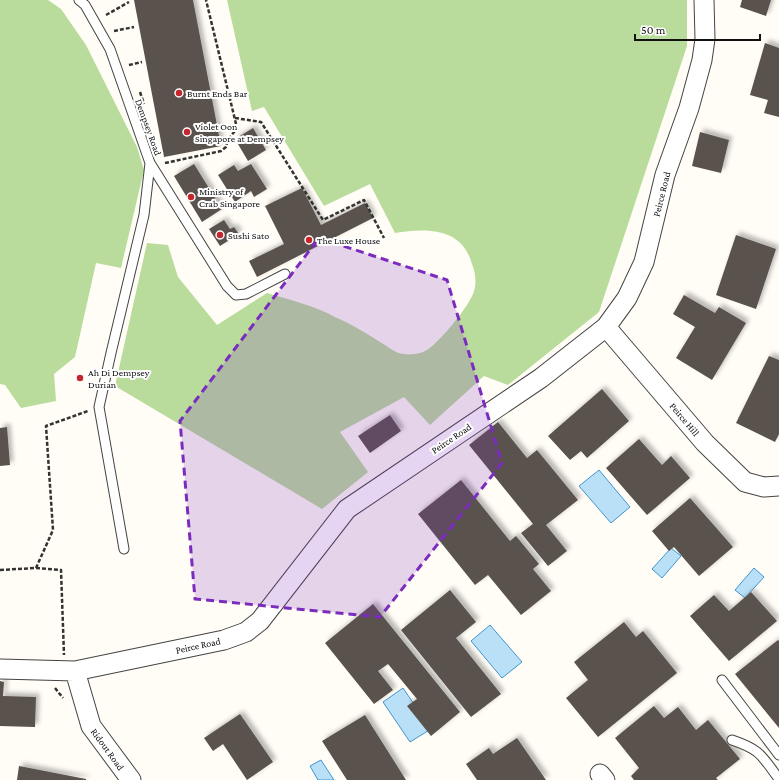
<svg xmlns="http://www.w3.org/2000/svg" width="779" height="780" font-family="'Crimson Pro',serif">
  <style>
    .forest { fill: #b9dc9c }
    .water { fill: #b9e0f7; stroke: #3f96cf }
    .building { fill: #5a524d; filter: url(#shadow) }
    .lines { fill: none; stroke-linecap: round; stroke-linejoin: round }
    .lane-casing { stroke: #444; stroke-width: 11 }
    .street-casing { stroke: #444; stroke-width: 21 }
    .path { stroke: #333; stroke-width: 2.5; stroke-dasharray: 4 2; stroke-linecap: butt }
    .lane { stroke: #fff; stroke-width: 9 }
    .street { stroke: #fff; stroke-width: 19 }
    .marked { fill: #7b2cbf; fill-opacity: 0.2; stroke: #7b2cbf; stroke-width: 3; stroke-dasharray: 8 5; stroke-linejoin: round }
    .poi-dot { fill: #c4262e; stroke: #fff; stroke-width: 1.5 }
    .labels { text-anchor: middle; stroke-width: 4; stroke-linejoin: round; paint-order: stroke }
    .poi-label { font-size: 10px; fill: #111; stroke: #fff; text-anchor: start }
    .street-label { font-size: 10px; fill: #111; stroke: #fff }
  </style>
  <defs>
    <filter id="shadow"><feDropShadow dx="3.5" dy="-3.5" stdDeviation="2" flood-color="#0004"/></filter>
  </defs>
  <rect width="100%" height="100%" fill="#fffdf5"/>
  <path class="forest" d="M 0,0 L 48,0 L 61,9 L 86,45 L 137,147 L 144,170 L 121,268 L 96,263 L 75,357 L 54,374 L 56,401 L 21,408 L 5,385 L 0,384 Z
    M 227,0 L 687,0 L 687,46 L 599,312 L 508,385 L 484,376 L 430,425 L 404,397 L 340,432 L 368,472 L 322,509 L 115,386 L 147,243 L 168,245 L 178,277 L 217,325 L 267,293 C 290,300 313,305 335,317 C 351,324 366,333 380,342 C 389,347 394,353 404,354 C 409,355 420,354 425,351 C 437,346 471,304 474,291 C 477,282 475,272 472,264 C 462,227 426,228 395,233 L 370,184 L 324,206 L 264,107 L 252,111 Z"/>
  <path class="water" d="M 599,470 L 630,507 L 611,523 L 579,486 Z
    M 671,548 L 681,556 L 662,578 L 652,569 Z
    M 754,568 L 764,577 L 745,598 L 735,590 Z
    M 490,625 L 522,662 L 502,678 L 471,641 Z
    M 403,688 L 431,729 L 410,742 L 383,702 Z
    M 321,760 L 334,780 L 318,780 L 310,766 Z"/>
  <path class="building" d="M 134,0 L 193,0 L 221,146 L 164,157 Z
    M 742,0 L 771,0 L 766,16 L 740,7 Z
    M 765,43 L 779,48 L 779,117 L 764,113 L 768,100 L 750,95 Z
    M 253,128 L 266,150 L 248,161 L 235,139 Z
    M 700,132 L 729,140 L 721,173 L 692,166 Z
    M 194,164 L 222,209 L 202,222 L 174,176 Z
    M 251,164 L 267,189 L 254,197 L 251,191 L 235,202 L 218,175 L 234,165 L 238,171 Z
    M 302,188 L 321,225 L 365,203 L 373,218 L 257,277 L 249,261 L 284,244 L 265,206 Z
    M 224,220 L 230,229 L 234,227 L 239,234 L 220,246 L 209,229 Z
    M 736,235 L 776,249 L 756,309 L 716,295 Z
    M 684,295 L 715,313 L 719,307 L 746,323 L 712,380 L 676,358 L 695,327 L 673,314 Z
    M 769,356 L 779,360 L 779,434 L 775,442 L 736,423 Z
    M 602,389 L 629,421 L 587,458 L 581,451 L 570,460 L 548,436 Z
    M 390,415 L 401,431 L 370,453 L 358,436 Z
    M 498,422 L 527,458 L 537,450 L 578,500 L 546,525 L 567,551 L 548,566 L 521,533 L 533,524 L 469,445 Z
    M 7,427 L 10,465 L 0,466 L 0,428 Z
    M 639,439 L 662,465 L 671,456 L 690,478 L 647,515 L 606,468 Z
    M 461,480 L 510,541 L 516,536 L 539,564 L 533,569 L 551,591 L 521,615 L 488,575 L 475,585 L 418,514 Z
    M 690,498 L 733,547 L 699,576 L 674,547 L 669,551 L 652,531 Z
    M 450,590 L 476,622 L 456,638 L 501,694 L 471,717 L 401,630 Z
    M 751,592 L 777,621 L 729,661 L 690,616 L 714,595 L 729,611 Z
    M 373,604 L 460,712 L 431,736 L 407,706 L 417,699 L 388,664 L 378,671 L 393,690 L 374,704 L 325,643 Z
    M 624,622 L 636,637 L 643,631 L 677,673 L 598,737 L 566,698 L 588,680 L 574,662 Z
    M 778,640 L 779,641 L 779,728 L 735,674 Z
    M 0,681 L 4,682 L 3,696 L 36,697 L 35,727 L 0,726 Z
    M 654,706 L 664,718 L 678,707 L 696,730 L 708,720 L 740,759 L 716,778 L 718,780 L 634,780 L 631,776 L 639,768 L 615,738 Z
    M 240,714 L 273,762 L 247,780 L 223,744 L 213,751 L 204,738 Z
    M 365,715 L 406,780 L 347,780 L 322,741 Z
    M 517,738 L 546,780 L 477,780 L 466,764 L 489,748 L 493,754 Z
    M 19,766 L 86,779 L 86,780 L 17,780 Z"/>
  <g class="lines">
    <g class="lane-casing">
      <path id="lane" d="M 79,0 L 85,5 L 110,49 L 150,163 L 227,286 L 236,295 L 246,294 L 285,274
        M 124,549 L 99,407 L 111,353 L 144,215 L 150,163
        M 722,680 L 779,755
        M 732,740 C 761,750 761,755 779,779"/>
    </g>
    <g class="street-casing">
      <path id="street" d="M 606,327 L 705,443 L 745,482 L 764,487 L 779,486
        M 0,669 L 75,671 L 224,640 L 246,632 L 260,621 L 347,509 L 541,378 L 606,327 L 627,298 L 644,262 L 665,175 L 689,108 L 702,60 L 705,39 L 704,0
        M 75,671 L 91,726 L 131,780
        M 600,774 L 605,780"/>
    </g>
    <path class="path" d="M 106,15 L 129,2
      M 114,31 L 134,27
      M 129,65 L 142,62
      M 140,92 L 144,104
      M 235,118 L 261,122 L 323,220 L 364,200 L 384,238
      M 165,163 L 221,151 L 226,147 L 228,140 L 237,128 L 206,0
      M 36,568 L 61,570 L 64,655
      M 0,570 L 36,568 L 53,530 L 46,426 L 88,411
      M 55,688 L 63,698"/>
    <use href="#lane" class="lane"/>
    <use href="#street" class="street"/>
  </g>
  <path class="marked" d="M 319,238 L 447,280 L 502,463 L 380,617 L 195,599 L 180,421 Z"/>
  <g class="poi-dot">
    <circle cx="179" cy="93" r="4"/>
    <circle cx="187" cy="132" r="4"/>
    <circle cx="191" cy="197" r="4"/>
    <circle cx="220" cy="235" r="4"/>
    <circle cx="309" cy="240" r="4"/>
    <circle cx="80" cy="378" r="4"/>
  </g>
  <g class="labels">
    <g class="poi-label">
      <text x="187" y="97">Burnt Ends Bar</text>
      <text x="195" y="130">Violet Oon<tspan x="195" dy="12">Singapore at Dempsey</tspan></text>
      <text x="199" y="195">Ministry of<tspan x="199" dy="12">Crab Singapore</tspan></text>
      <text x="228" y="239">Sushi Sato</text>
      <text x="317" y="244">The Luxe House</text>
      <text x="88" y="376">Ah Di Dempsey<tspan x="88" dy="12">Durian</tspan></text>
    </g>
    <g class="street-label">
      <text transform="translate(149 127) rotate(70)" y="4">Dempsey Road</text>
      <text transform="translate(661 194) rotate(-76)" y="4">Peirce Road</text>
      <text transform="translate(685 419) rotate(50)" y="4">Peirce Hill</text>
      <text transform="translate(451 438) rotate(-34)" y="4">Peirce Road</text>
      <text transform="translate(198 645) rotate(-12)" y="4">Peirce Road</text>
      <text transform="translate(108 749) rotate(54)" y="4">Ridout Road</text>
    </g>
  </g>
  <path d="M635 34v6h125v-6" fill="none" stroke="#111111" stroke-width="2"/>
  <text x="641" y="34" font-size="12" fill="#111111" stroke="#ffffff" stroke-width="3" paint-order="stroke">50 m</text>
</svg>
